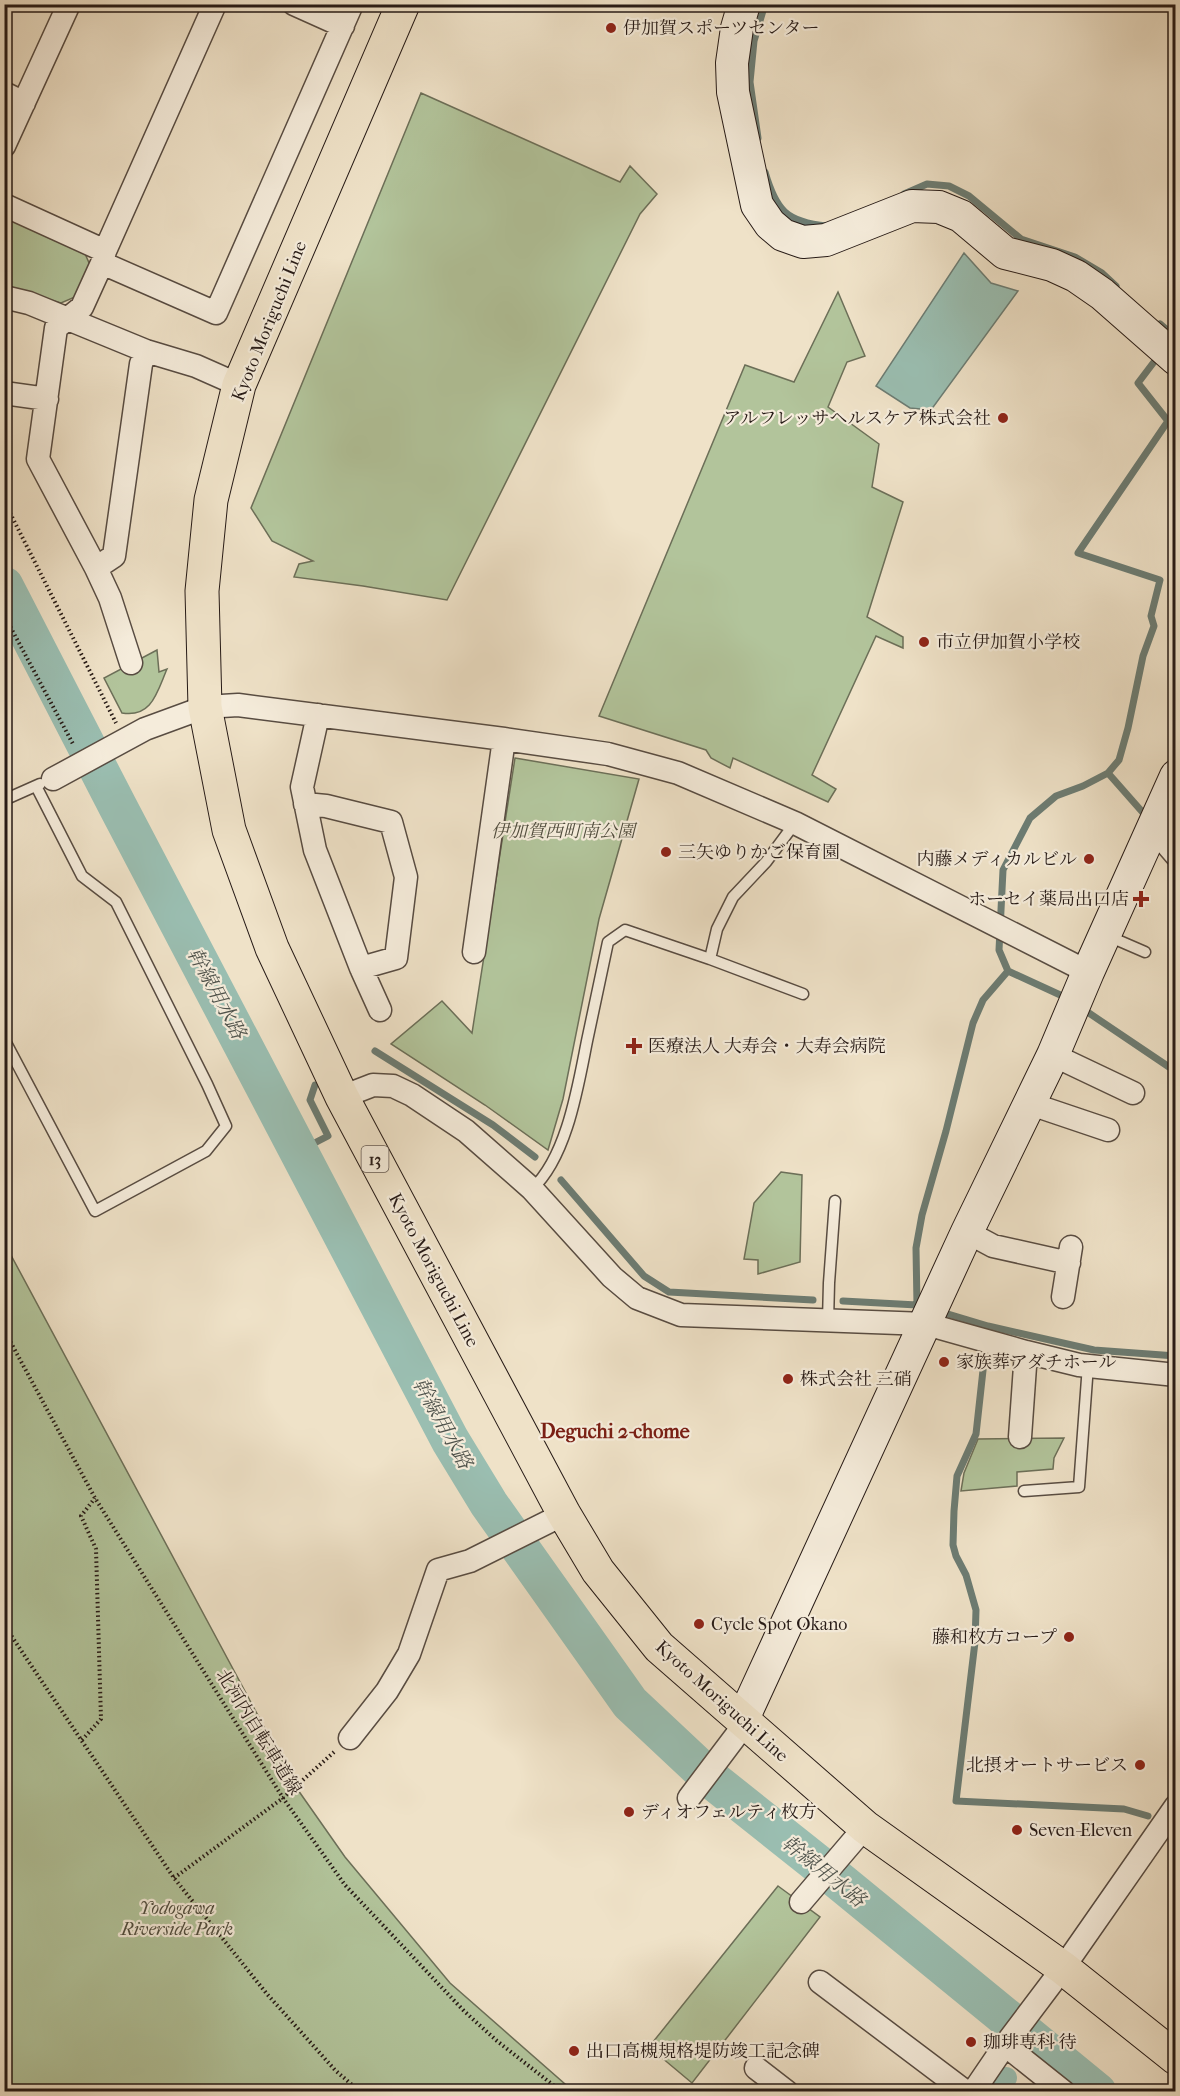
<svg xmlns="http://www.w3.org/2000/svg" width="1180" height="2096" font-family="'IM FELL French Canon','Noto Serif JP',serif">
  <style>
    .green { fill: #b2c49b; stroke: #6c6f58; stroke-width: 1.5 }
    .water { fill: #9abeb1; stroke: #6c7c73; stroke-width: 1.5 }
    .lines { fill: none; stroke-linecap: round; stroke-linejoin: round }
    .stream { stroke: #6c7c73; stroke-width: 7 }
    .canal { stroke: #9abeb1; stroke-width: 22 }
    .river { stroke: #9abeb1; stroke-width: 39 }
    .lane-casing { stroke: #584c42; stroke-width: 13 }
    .street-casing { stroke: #584c42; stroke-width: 25 }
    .secondary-casing { stroke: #261a16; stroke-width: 34 }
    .primary-casing { stroke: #261a16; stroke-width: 35 }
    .path { stroke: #261a16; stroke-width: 4; stroke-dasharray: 1.5 3; stroke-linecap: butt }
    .lane { stroke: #f5ecdb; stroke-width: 10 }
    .street { stroke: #f5ecdb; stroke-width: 22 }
    .secondary { stroke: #f5ecdb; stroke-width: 32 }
    .primary { stroke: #efe2c8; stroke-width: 33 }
    .poi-dot { fill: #8f2418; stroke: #f5ecdb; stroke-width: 2 }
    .labels { text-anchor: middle; stroke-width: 4.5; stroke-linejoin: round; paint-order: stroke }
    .shield { fill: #f5ecdb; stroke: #645951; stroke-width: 1.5 }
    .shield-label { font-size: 16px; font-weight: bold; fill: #261a16 }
    .poi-label { font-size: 18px; fill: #261a16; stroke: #f5ecdb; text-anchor: start }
    .street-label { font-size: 18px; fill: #261a16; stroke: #f5ecdb }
    .park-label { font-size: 18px; font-style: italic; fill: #504d3e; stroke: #f5ecdb }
    .water-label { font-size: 20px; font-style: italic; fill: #4f534c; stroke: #f5ecdb }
    .neighbourhood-label { font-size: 20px; font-weight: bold; fill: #7a1f14; stroke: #f5ecdb }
  </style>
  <rect width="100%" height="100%" fill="#efe2c8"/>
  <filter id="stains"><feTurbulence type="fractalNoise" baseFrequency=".00333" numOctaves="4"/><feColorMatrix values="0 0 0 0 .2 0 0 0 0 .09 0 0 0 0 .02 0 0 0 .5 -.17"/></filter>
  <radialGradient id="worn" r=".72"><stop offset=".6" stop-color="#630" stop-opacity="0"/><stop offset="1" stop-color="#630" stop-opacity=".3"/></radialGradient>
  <path class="green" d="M 421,93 L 620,182 L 630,166 L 657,194 L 640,214 L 447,600 L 363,586 L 294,577 L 299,564 L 313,561 L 272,541 L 251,508 Z
    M 4,212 L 82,247 L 90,265 L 75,297 L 61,303 L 5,286 Z
    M 838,292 L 865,356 L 847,362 L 828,407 L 879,444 L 872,487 L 903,502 L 867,617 L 903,637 L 903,648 L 876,636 L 812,775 L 836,789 L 828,802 L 733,758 L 730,768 L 711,758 L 706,750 L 599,716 L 745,365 L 794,382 Z
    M 157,650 L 159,672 L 167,669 C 157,692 152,718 122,713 L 104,678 Z
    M 515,758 L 639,779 L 599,919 L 563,1099 L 548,1150 L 485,1105 L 391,1044 L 442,1001 L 472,1033 Z
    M 781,1172 L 802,1175 L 800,1262 L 758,1274 L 758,1260 L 744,1259 L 754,1203 Z
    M 5,1244 L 298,1790 L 345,1857 L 450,1983 L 573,2091 L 5,2091 Z
    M 1064,1438 L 1054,1458 L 1053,1469 L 1017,1472 L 1017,1486 L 961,1491 L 964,1473 L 978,1439 Z
    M 778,1886 L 820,1917 L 692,2083 L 649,2047 Z"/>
  <path class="water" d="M 964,253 L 991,283 L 1018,291 L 931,410 L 910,408 L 876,386 Z"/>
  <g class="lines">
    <path class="stream" d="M 758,138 L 750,82 L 754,41 L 765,4
      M 765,172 C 776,210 786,222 827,226
      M 904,194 L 927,184 L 949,186 L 969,196 L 1021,239 L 1075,257 L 1102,273 L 1116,286
      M 1160,324 L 1176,338
      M 1108,773 L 1145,815
      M 1069,999 L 1008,971 L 999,950 L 1003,870 L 1030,818 L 1056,796 L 1083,786 L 1108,773 L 1119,760 L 1128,728 L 1143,656 L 1154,626 L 1151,616 L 1160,580 L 1078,553 L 1168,421 L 1138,383 L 1160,354
      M 1080,1007 L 1169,1067 L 1176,1063
      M 375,1051 L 493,1125 L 535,1157
      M 299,1151 L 328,1136 L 310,1100 L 315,1085
      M 561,1180 L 644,1276 L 669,1292 L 813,1300
      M 843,1301 L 917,1305 L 916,1248 L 922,1215 L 946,1131 L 973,1023 L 983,1000 L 1008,971
      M 948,1314 L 988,1326 L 1094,1350 L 1176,1356
      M 986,1343 L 976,1434 L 957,1476 L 954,1511 L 953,1545 L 956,1556 L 966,1575 L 976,1610 L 975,1642 L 956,1801 L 1124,1809 L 1148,1816
      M 1030,2047 L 1034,2040"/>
    <path class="canal" d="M 996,2092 L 1006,2078"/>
    <path class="river" d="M 4,586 L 118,807 L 450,1440 L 489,1504 L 630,1703 L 711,1779 L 838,1880 L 1097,2092"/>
    <g class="lane-casing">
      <path id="lane" d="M 4,800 L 40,784
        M 1108,936 L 1145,952
        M 710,959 L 717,929 L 733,897 L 766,862 L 795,823
        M 4,1039 L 95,1211 L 206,1151 L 226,1126 L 207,1084 L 116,902 L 82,876 L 36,786
        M 532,1189 C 567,1157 578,1086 587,1041 C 594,1008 601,975 608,942 L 625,930 L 710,959 L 803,994
        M 828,1321 L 829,1283 L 835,1201
        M 1024,1491 L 1079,1487 L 1088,1365"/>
    </g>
    <g class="street-casing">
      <path id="street" d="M 294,4 L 343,26
        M 4,93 L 24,103
        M 4,146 L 69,4
        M 4,205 L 105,251
        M 102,263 L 216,313 L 352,4
        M 4,297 L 29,303 L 146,351 L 196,366 L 239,385
        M 4,393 L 47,399
        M 96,568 L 114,556 L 141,364 L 146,351
        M 131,663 L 110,598 L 96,568 L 38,459 L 56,328 L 82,307 L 102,263 L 105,251 L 215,4
        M 318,715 L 302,787 L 315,850 L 361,968 L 380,1010
        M 53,779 L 145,729 L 205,707 L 238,705 L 504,739 L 608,754 L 678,773 L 795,823 L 1088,972
        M 305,804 L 326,806 L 391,822 L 406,877 L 396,958 L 361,968
        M 1152,827 L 1176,855
        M 474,952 L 504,739
        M 1053,1055 L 1133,1093
        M 342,1097 L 373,1085 L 393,1086 L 412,1095 L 466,1131 L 532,1189 L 612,1277 L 637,1298 L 681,1315 L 926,1324 L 1026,1352 L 1079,1365 L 1176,1375
        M 1028,1103 L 1108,1130
        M 967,1232 L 993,1246 L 1069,1263
        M 1063,1297 L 1071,1247
        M 1020,1437 L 1026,1352
        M 350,1738 L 387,1691 L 409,1654 L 438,1570 L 470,1561 L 564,1514
        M 689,1798 L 738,1733 L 742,1721
        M 801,1902 L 865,1827
        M 820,1982 L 966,2092
        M 1005,2045 L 1064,2092
        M 756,2068 L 787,2092
        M 973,2092 L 1005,2045 L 1063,1968 L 1176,1806"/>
    </g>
    <g class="secondary-casing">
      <path id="secondary" d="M 744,4 L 737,28 L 732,63 L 733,92 L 757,205 L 770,224 L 783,235 L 803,242 L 826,240 L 912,206 L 939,207 L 961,216 L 1005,253 L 1052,265 L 1076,276 L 1102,294 L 1176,359
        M 742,1721 L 967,1232 L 1053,1055 L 1088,972 L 1176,776"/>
    </g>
    <g class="primary-casing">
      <path id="primary" d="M 403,4 L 239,385 L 211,500 L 202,591 L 205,707 L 229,830 L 272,948 L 342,1097 L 564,1514 L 598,1571 L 659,1647 L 865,1827 L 1063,1968 L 1176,2058"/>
    </g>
    <path class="path" d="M 4,501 L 116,723
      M 4,615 L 73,744
      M 4,1330 L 95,1498 L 283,1798 L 345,1885 L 464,2011 L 497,2041 L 562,2092
      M 4,1625 L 174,1878 L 267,1994 L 335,2070 L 360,2092
      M 82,1740 L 101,1719 L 96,1549 L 81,1516 L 95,1498
      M 174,1878 L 283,1798 L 334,1752"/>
    <use href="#lane" class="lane"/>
    <use href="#street" class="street"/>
    <use href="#secondary" class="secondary"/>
    <use href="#primary" class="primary"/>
  </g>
  <g class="poi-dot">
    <circle cx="611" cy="28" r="6"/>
    <circle cx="1003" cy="418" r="6"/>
    <circle cx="924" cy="642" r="6"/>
    <circle cx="666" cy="852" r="6"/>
    <circle cx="1089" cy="859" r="6"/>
    <path d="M1138 890h6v6h6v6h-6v6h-6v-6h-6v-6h6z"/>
    <path d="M631 1037h6v6h6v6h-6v6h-6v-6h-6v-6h6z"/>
    <circle cx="944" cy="1362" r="6"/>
    <circle cx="788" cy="1379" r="6"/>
    <circle cx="699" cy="1624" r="6"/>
    <circle cx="1069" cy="1637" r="6"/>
    <circle cx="1140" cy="1765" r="6"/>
    <circle cx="629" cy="1812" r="6"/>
    <circle cx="1017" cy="1830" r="6"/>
    <circle cx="971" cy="2042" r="6"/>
    <circle cx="574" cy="2051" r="6"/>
  </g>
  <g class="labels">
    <rect class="shield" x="361.5" y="1146" width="27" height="26" rx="4.5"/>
    <g class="shield-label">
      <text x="375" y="1165">13</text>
    </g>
    <g class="poi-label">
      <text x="623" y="34">伊加賀スポーツセンター</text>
      <text x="991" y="424" text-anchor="end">アルフレッサヘルスケア株式会社</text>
      <text x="936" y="648">市立伊加賀小学校</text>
      <text x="678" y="858">三矢ゆりかご保育園</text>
      <text x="1077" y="865" text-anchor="end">内藤メディカルビル</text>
      <text x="1129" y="905" text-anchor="end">ホーセイ薬局出口店</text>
      <text x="648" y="1052">医療法人 大寿会・大寿会病院</text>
      <text x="956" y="1368">家族葬アダチホール</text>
      <text x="800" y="1385">株式会社 三硝</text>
      <text x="711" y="1630">Cycle Spot Okano</text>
      <text x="1057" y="1643" text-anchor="end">藤和枚方コープ</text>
      <text x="1128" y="1771" text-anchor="end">北摂オートサービス</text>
      <text x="641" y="1818">ディオフェルティ枚方</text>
      <text x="1029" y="1836">Seven-Eleven</text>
      <text x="983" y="2048">珈琲専科 待</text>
      <text x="586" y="2057">出口高槻規格堤防竣工記念碑</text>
    </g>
    <g class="street-label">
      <text transform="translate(269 321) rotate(-68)" y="6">Kyoto Moriguchi Line</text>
      <text transform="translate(434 1270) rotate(62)" y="6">Kyoto Moriguchi Line</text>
      <text transform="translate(722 1701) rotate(42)" y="6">Kyoto Moriguchi Line</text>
      <text transform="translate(259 1732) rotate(58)" y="6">北河内自転車道線</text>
    </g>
    <g class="park-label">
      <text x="563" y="837">伊加賀西町南公園</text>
      <text x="177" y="1914">Yodogawa<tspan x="177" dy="21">Riverside Park</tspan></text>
    </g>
    <g class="water-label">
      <text transform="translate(217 993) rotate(62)" y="7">幹線用水路</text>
      <text transform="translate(443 1423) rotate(61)" y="7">幹線用水路</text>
      <text transform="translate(824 1871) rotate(39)" y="7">幹線用水路</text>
    </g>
    <g class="neighbourhood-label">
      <text x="615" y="1438">Deguchi 2-chome</text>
    </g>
  </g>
  <rect width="1180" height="2096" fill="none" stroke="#efe2c8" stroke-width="24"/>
  <rect x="6" y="6" width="1168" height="2084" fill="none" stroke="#261a16" stroke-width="3"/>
  <rect x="12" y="12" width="1156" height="2072" fill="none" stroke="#261a16" stroke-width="1.5"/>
  <rect width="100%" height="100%" filter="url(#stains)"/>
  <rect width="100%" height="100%" fill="url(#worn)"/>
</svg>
